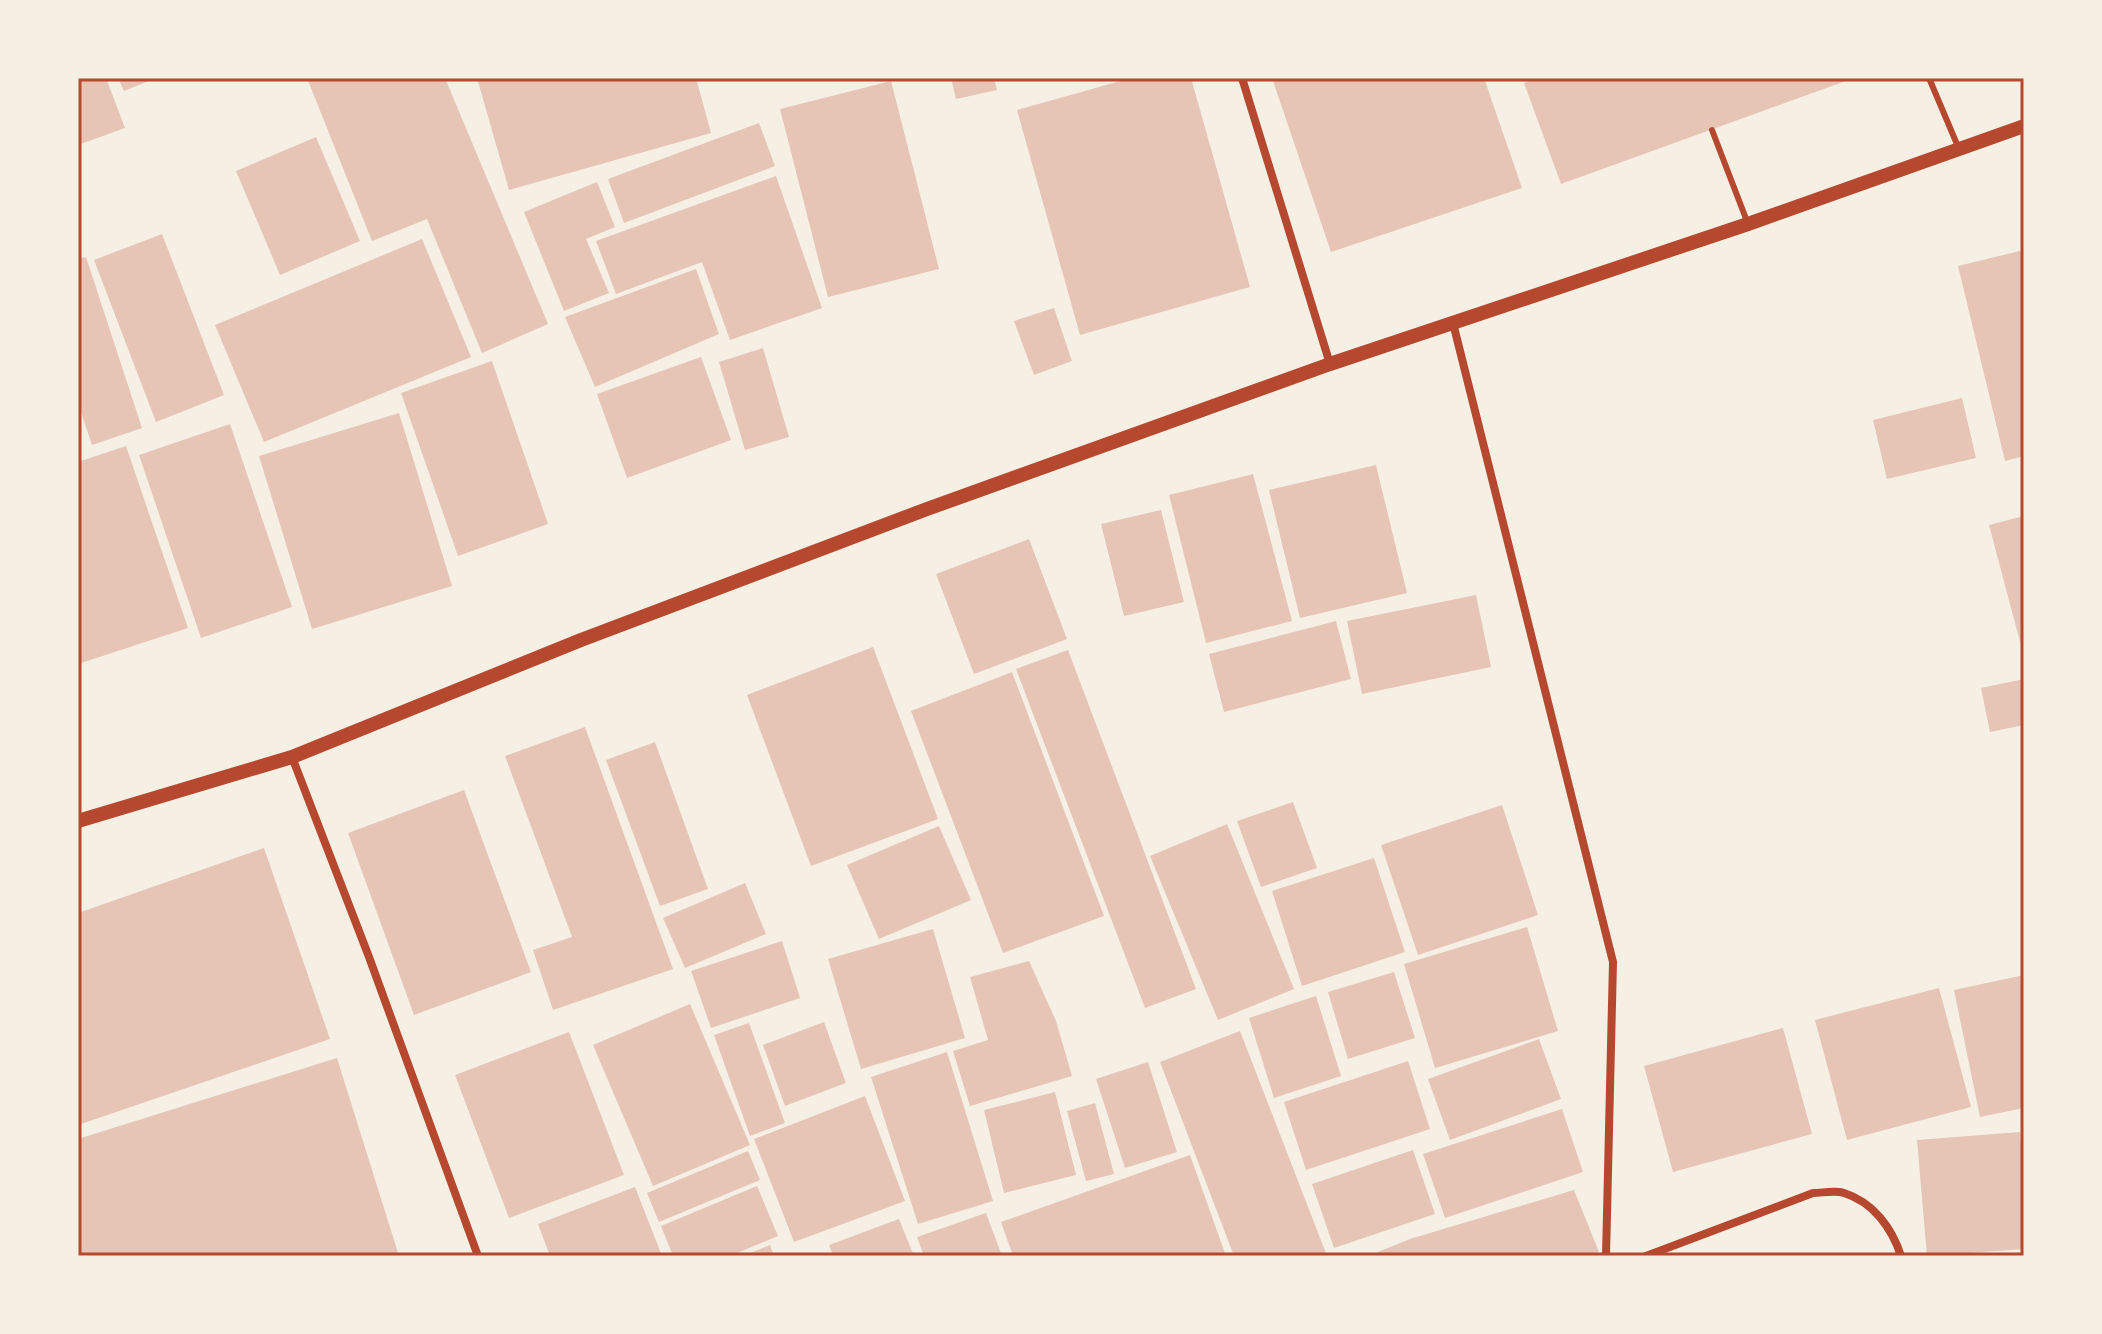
<svg xmlns="http://www.w3.org/2000/svg" width="2102" height="1334" font-family="'DejaVu Sans',sans-serif">
  <style>
    .building { fill: #e6c5b7 }
    .lines { fill: none; stroke-linecap: round; stroke-linejoin: round }
    .service { stroke: #b5482f; stroke-width: 6 }
    .minor { stroke: #b5482f; stroke-width: 8 }
    .tertiary { stroke: #b5482f; stroke-width: 14 }
    .neatline { fill: none; stroke: #b5482f; stroke-width: 3 }
  </style>
  <rect width="100%" height="100%" fill="#f6efe4"/>
  <path class="building" d="M 78,78 L 106,78 L 125,128 L 78,145 Z
    M 118,78 L 156,78 L 124,91 Z
    M 307,78 L 445,78 L 548,324 L 482,353 L 427,219 L 372,241 Z
    M 477,78 L 696,78 L 711,133 L 509,190 Z
    M 951,78 L 994,78 L 997,90 L 956,99 Z
    M 1131,78 L 1191,78 L 1250,287 L 1080,335 L 1017,110 Z
    M 1272,78 L 1484,78 L 1522,188 L 1331,252 Z
    M 1537,78 L 1854,78 L 1561,184 L 1524,83 Z
    M 891,81 L 939,269 L 828,297 L 780,109 Z
    M 759,123 L 775,166 L 624,223 L 608,179 Z
    M 316,137 L 360,241 L 280,275 L 236,171 Z
    M 776,176 L 822,308 L 730,340 L 702,262 L 616,294 L 596,241 Z
    M 597,182 L 615,227 L 586,239 L 609,293 L 564,311 L 524,212 Z
    M 162,234 L 224,395 L 156,422 L 94,260 Z
    M 422,239 L 471,357 L 264,442 L 215,325 Z
    M 2024,250 L 2024,456 L 2005,461 L 1958,266 Z
    M 86,257 L 142,428 L 92,445 L 78,403 L 78,259 Z
    M 696,269 L 719,334 L 595,387 L 565,317 Z
    M 1054,308 L 1072,361 L 1034,375 L 1014,321 Z
    M 763,348 L 789,437 L 745,450 L 719,362 Z
    M 701,357 L 731,440 L 627,478 L 597,394 Z
    M 492,361 L 548,524 L 458,556 L 401,393 Z
    M 1962,398 L 1976,458 L 1887,479 L 1873,420 Z
    M 399,413 L 452,586 L 312,629 L 259,456 Z
    M 230,424 L 292,607 L 201,638 L 139,455 Z
    M 126,446 L 188,628 L 78,664 L 78,462 Z
    M 1376,465 L 1407,593 L 1300,618 L 1269,490 Z
    M 1253,474 L 1292,621 L 1206,643 L 1169,495 Z
    M 1161,510 L 1184,602 L 1124,616 L 1101,524 Z
    M 2024,516 L 2024,652 L 2023,653 L 1989,525 Z
    M 1029,539 L 1067,639 L 974,674 L 936,574 Z
    M 1476,595 L 1491,667 L 1362,694 L 1347,621 Z
    M 1336,621 L 1351,679 L 1224,712 L 1209,654 Z
    M 873,647 L 938,819 L 811,866 L 747,695 Z
    M 1068,650 L 1196,989 L 1145,1008 L 1016,669 Z
    M 1012,672 L 1104,916 L 1003,953 L 911,711 Z
    M 2024,679 L 2024,725 L 1990,732 L 1981,688 Z
    M 585,727 L 673,969 L 553,1010 L 533,950 L 572,937 L 505,756 Z
    M 655,742 L 708,889 L 660,906 L 606,760 Z
    M 464,790 L 531,972 L 414,1015 L 348,833 Z
    M 1293,802 L 1317,868 L 1261,887 L 1237,821 Z
    M 1502,805 L 1538,915 L 1418,955 L 1381,845 Z
    M 1227,824 L 1294,989 L 1218,1020 L 1150,856 Z
    M 939,826 L 971,900 L 879,939 L 847,865 Z
    M 264,848 L 330,1039 L 78,1125 L 78,913 Z
    M 1374,858 L 1405,952 L 1302,986 L 1272,891 Z
    M 745,883 L 766,934 L 685,968 L 663,918 Z
    M 1527,927 L 1558,1031 L 1435,1068 L 1404,964 Z
    M 933,929 L 965,1038 L 861,1069 L 828,959 Z
    M 782,941 L 800,998 L 711,1028 L 691,971 Z
    M 1029,961 L 1056,1021 L 1072,1076 L 970,1106 L 953,1051 L 988,1040 L 970,977 Z
    M 1394,972 L 1415,1038 L 1348,1059 L 1328,992 Z
    M 2024,975 L 2024,1108 L 1980,1117 L 1954,990 Z
    M 1939,988 L 1971,1107 L 1847,1140 L 1815,1020 Z
    M 1316,996 L 1341,1076 L 1274,1098 L 1249,1018 Z
    M 690,1004 L 750,1145 L 653,1186 L 593,1045 Z
    M 824,1022 L 846,1083 L 785,1106 L 763,1045 Z
    M 749,1023 L 785,1123 L 750,1136 L 714,1035 Z
    M 1783,1028 L 1812,1134 L 1673,1172 L 1644,1066 Z
    M 1240,1031 L 1327,1256 L 1234,1256 L 1160,1062 Z
    M 569,1032 L 624,1175 L 509,1218 L 455,1075 Z
    M 1539,1039 L 1561,1099 L 1450,1140 L 1428,1079 Z
    M 947,1052 L 993,1201 L 918,1224 L 871,1077 Z
    M 337,1058 L 399,1256 L 78,1256 L 78,1139 Z
    M 1408,1061 L 1430,1129 L 1306,1170 L 1284,1102 Z
    M 1148,1062 L 1177,1152 L 1125,1168 L 1096,1079 Z
    M 1055,1092 L 1076,1175 L 1004,1193 L 984,1110 Z
    M 865,1096 L 905,1201 L 794,1242 L 754,1139 Z
    M 1095,1103 L 1114,1174 L 1086,1181 L 1067,1111 Z
    M 1562,1109 L 1583,1172 L 1445,1218 L 1423,1154 Z
    M 2020,1132 L 2024,1180 L 2024,1249 L 1927,1256 L 1917,1140 Z
    M 1413,1150 L 1435,1214 L 1334,1248 L 1312,1184 Z
    M 748,1151 L 760,1180 L 659,1222 L 647,1193 Z
    M 1190,1155 L 1226,1256 L 1013,1256 L 1001,1222 Z
    M 757,1186 L 778,1236 L 730,1256 L 673,1256 L 661,1226 Z
    M 635,1187 L 662,1256 L 550,1256 L 538,1224 Z
    M 1574,1190 L 1599,1252 L 1589,1256 L 1368,1256 L 1410,1239 Z
    M 986,1213 L 1002,1256 L 924,1256 L 917,1237 Z
    M 899,1219 L 914,1256 L 833,1256 L 829,1245 Z
    M 770,1245 L 774,1256 L 743,1256 Z"/>
  <g class="lines">
    <path class="service" d="M 1929,78 L 1959,149
      M 1712,130 L 1748,224"/>
    <path class="minor" d="M 1242,78 L 1330,364
      M 1453,323 L 1613,962 L 1606,1256
      M 292,757 L 369,957 L 478,1256
      M 1646,1256 L 1813,1193 C 1822,1193 1835,1190 1844,1193 C 1873,1202 1892,1228 1901,1256"/>
    <path class="tertiary" d="M 78,821 L 292,757 L 581,640 L 927,509 L 1330,364 L 1748,224 L 2024,126"/>
  </g>
  <rect width="2102" height="1334" fill="none" stroke="#f6efe4" stroke-width="160"/>
  <rect x="80" y="80" width="1942" height="1174" class="neatline"/>
</svg>
